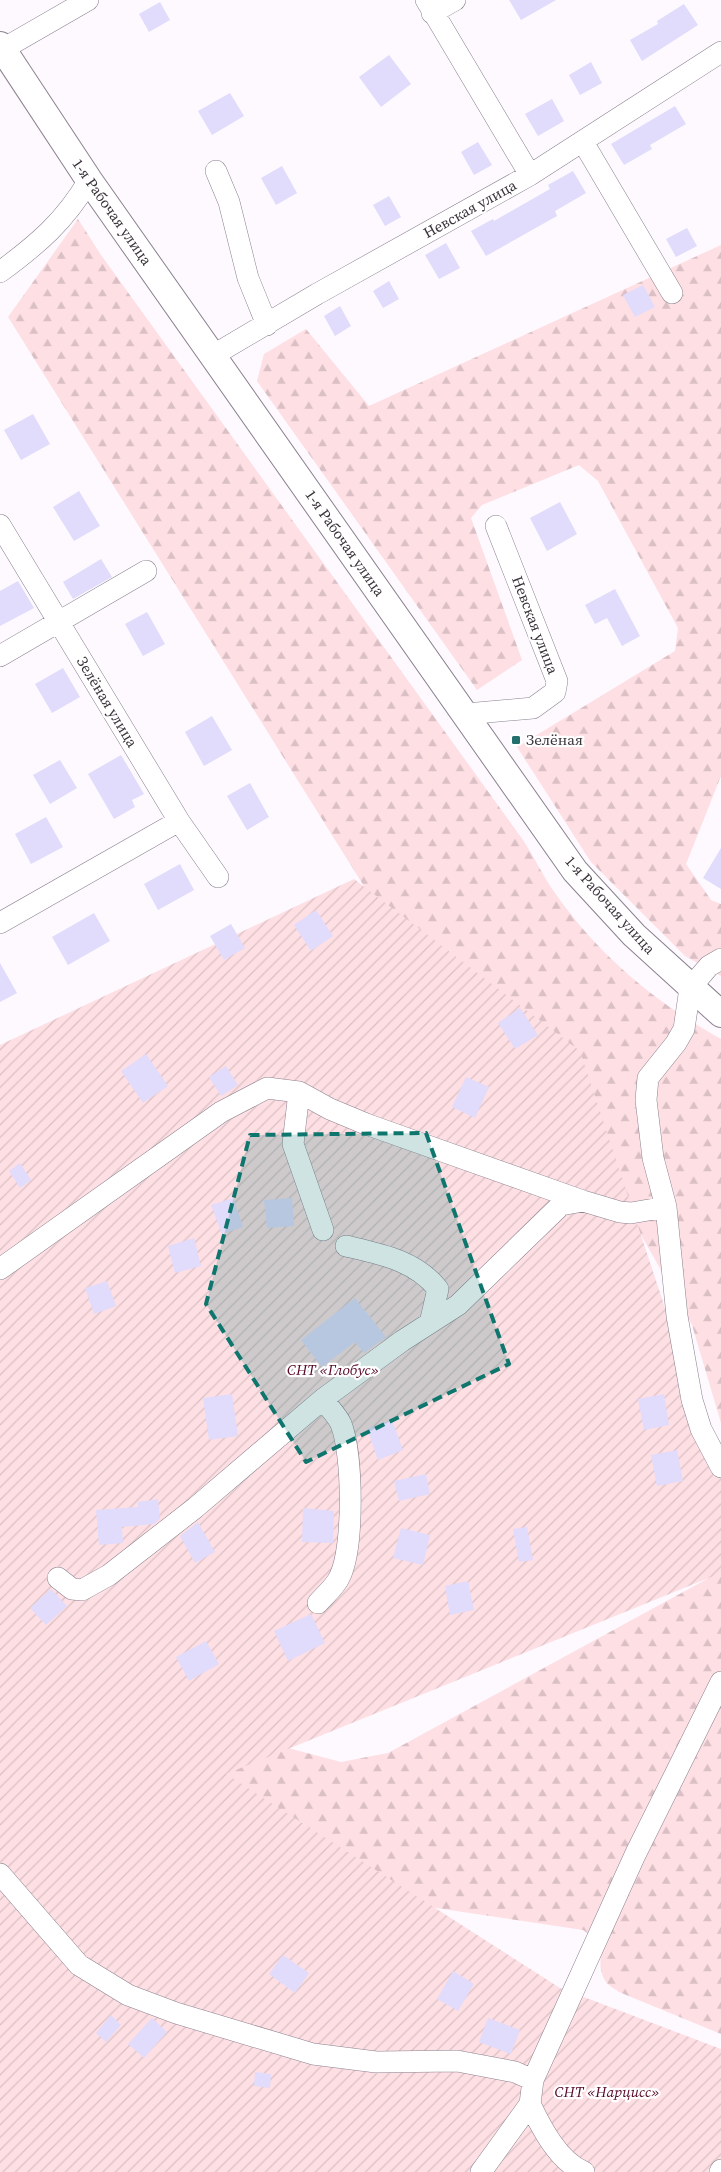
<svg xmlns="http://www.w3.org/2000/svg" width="721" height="2172" font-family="'Source Serif 4',serif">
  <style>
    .forest { fill: url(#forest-firs) }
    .garden { fill: url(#garden-furrows) }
    .building { fill: #e1dbfc }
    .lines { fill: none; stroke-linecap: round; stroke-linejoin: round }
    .minor-casing { stroke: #8b818f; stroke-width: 22 }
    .major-casing { stroke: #8b818f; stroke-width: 28 }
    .minor { stroke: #fff; stroke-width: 21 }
    .major { stroke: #fff; stroke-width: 26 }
    .marked { fill: #0f766e; fill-opacity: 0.2; stroke: #0f766e; stroke-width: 4; stroke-dasharray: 10 6; stroke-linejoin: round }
    .poi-dot { fill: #236e6e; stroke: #fff; stroke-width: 2 }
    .labels { text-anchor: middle; stroke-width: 4.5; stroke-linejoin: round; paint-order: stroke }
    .street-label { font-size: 15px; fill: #39343a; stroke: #fff }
    .poi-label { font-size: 15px; fill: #39343a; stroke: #fff; text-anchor: start }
    .park-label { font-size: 15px; font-style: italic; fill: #570725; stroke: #fff }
  </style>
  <defs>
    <pattern id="forest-firs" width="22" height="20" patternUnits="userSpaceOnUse" patternTransform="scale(1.25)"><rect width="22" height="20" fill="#fedfe4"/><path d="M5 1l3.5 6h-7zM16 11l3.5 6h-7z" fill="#dac0c4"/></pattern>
    <pattern id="garden-furrows" width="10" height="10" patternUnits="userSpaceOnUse" patternTransform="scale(1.25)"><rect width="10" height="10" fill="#fedfe4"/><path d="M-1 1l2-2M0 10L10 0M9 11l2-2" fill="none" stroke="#dac0c4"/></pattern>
  </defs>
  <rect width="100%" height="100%" fill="#fdf9ff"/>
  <path class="forest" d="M 78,219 L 101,255 L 523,840 C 534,857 543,876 555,893 C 598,955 656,1003 721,1039 L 721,1423 L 692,1325 L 567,1104 L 412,963 L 8,317 Z
    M 721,245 L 721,776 L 686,864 L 711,900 L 721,904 L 721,976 L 685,956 L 591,862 L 517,747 L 675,651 L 678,628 L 598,481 L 579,465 L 482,505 L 471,518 L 522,660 L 477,690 L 257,381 L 264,354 L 306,329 L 369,406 Z
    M 721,1511 L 721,2034 L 619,1992 C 615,1989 609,1986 606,1982 C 592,1961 613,1951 583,1930 L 423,1906 L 163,1748 L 209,1727 L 341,1762 L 388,1753 L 707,1579 Z"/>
  <path class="garden" d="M 354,879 L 580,1051 L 721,1477 L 721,1573 L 226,1774 L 560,1988 L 721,2049 L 721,2172 L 0,2172 L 0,1045 Z"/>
  <path class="building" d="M 509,0 L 556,0 L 521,20 Z
    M 160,2 L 170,20 L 149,32 L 139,14 Z
    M 684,4 L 698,25 L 642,61 L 630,40 L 658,24 L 657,21 Z
    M 389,55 L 411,84 L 381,107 L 359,77 Z
    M 591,62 L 602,83 L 580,95 L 569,75 Z
    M 230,93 L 244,116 L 212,135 L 198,111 Z
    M 552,99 L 564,121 L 538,136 L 525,114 Z
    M 675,106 L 686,124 L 650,145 L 652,149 L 624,165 L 611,144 Z
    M 478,142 L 492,165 L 474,175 L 461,152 Z
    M 282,166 L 297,193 L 276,205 L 261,178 Z
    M 573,171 L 586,193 L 555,211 L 557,216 L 486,256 L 471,231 L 493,219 L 494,221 L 550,189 L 548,185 Z
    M 389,196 L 401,217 L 385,226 L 373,205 Z
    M 687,228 L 697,246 L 676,257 L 666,239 Z
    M 446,243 L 460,268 L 439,279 L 425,255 Z
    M 389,281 L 399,299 L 383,308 L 373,291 Z
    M 643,285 L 655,307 L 635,317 L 623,295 Z
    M 340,306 L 351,326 L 335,336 L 324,316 Z
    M 33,414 L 50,444 L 21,460 L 4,430 Z
    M 79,491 L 100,526 L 74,541 L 53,507 Z
    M 560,502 L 577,534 L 547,551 L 530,518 Z
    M 101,559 L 112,577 L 73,599 L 63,582 Z
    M 18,581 L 34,608 L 0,626 L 0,591 Z
    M 615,589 L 640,636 L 622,646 L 607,618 L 595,624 L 585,605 Z
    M 147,612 L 165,644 L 143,656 L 125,624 Z
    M 63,668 L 80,697 L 52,713 L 35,684 Z
    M 212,716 L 232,750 L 204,766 L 185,732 Z
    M 121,755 L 144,794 L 132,800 L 135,807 L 114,819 L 88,774 Z
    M 60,760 L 77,788 L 50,804 L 33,775 Z
    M 250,783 L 269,817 L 247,830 L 227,796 Z
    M 46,817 L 63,847 L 31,864 L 15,834 Z
    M 721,848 L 721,889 L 703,878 Z
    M 180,864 L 194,890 L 158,910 L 144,884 Z
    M 316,910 L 333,936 L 311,951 L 294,925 Z
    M 94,913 L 110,941 L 68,965 L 52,937 Z
    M 231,924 L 245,948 L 224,960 L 210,936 Z
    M 0,963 L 17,993 L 0,1002 Z
    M 520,1008 L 538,1035 L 515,1049 L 498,1023 Z
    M 146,1054 L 168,1086 L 143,1103 L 121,1071 Z
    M 226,1066 L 238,1085 L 221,1096 L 209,1077 Z
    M 466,1077 L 489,1087 L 475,1118 L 452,1107 Z
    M 20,1163 L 31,1180 L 20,1188 L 9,1171 Z
    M 233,1198 L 243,1227 L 222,1234 L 211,1205 Z
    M 292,1198 L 294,1226 L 267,1228 L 264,1200 Z
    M 194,1238 L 201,1266 L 175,1273 L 168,1246 Z
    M 107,1281 L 116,1306 L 94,1314 L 85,1288 Z
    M 355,1298 L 386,1337 L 364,1353 L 355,1342 L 322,1367 L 301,1340 Z
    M 232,1394 L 238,1436 L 209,1440 L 203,1398 Z
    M 664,1394 L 669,1425 L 644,1430 L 638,1399 Z
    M 392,1420 L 403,1450 L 378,1460 L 367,1429 Z
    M 677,1450 L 683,1481 L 657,1486 L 651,1455 Z
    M 426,1474 L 430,1494 L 399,1501 L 394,1481 Z
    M 158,1499 L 160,1519 L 154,1524 L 122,1527 L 123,1543 L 99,1545 L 96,1510 L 138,1507 L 138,1502 Z
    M 303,1508 L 334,1511 L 333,1543 L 302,1542 Z
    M 198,1522 L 215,1552 L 195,1563 L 180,1536 Z
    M 527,1527 L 533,1560 L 519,1562 L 513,1529 Z
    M 401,1528 L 430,1535 L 423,1565 L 393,1558 Z
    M 468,1581 L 474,1610 L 450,1615 L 445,1586 Z
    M 51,1589 L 67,1606 L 46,1625 L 30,1608 Z
    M 311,1614 L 325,1643 L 288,1661 L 274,1631 Z
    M 206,1641 L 219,1664 L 189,1681 L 176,1657 Z
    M 283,1955 L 309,1973 L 295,1993 L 269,1974 Z
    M 453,1971 L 474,1984 L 458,2011 L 437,1999 Z
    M 111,2015 L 121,2025 L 106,2042 L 96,2033 Z
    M 152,2018 L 167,2032 L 144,2058 L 128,2044 Z
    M 488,2018 L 520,2030 L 511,2054 L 479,2042 Z
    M 255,2072 L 271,2074 L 270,2088 L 254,2086 Z"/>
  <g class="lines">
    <g class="minor-casing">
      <path id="minor" d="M 426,0 L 530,175
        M 432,13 L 455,0
        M 3,49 L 88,0
        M 583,142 L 672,293
        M 216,171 L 229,202 L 248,278 L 267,325
        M 0,272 C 38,244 65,221 89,180
        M 212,356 L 317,294 L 530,175 L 721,52
        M 0,525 L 179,821 L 218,877
        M 0,656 L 146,571
        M 466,714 L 533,708 L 555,692 L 557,681 L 496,526
        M 0,923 L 179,821
        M 721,959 L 709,966 L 690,988 L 684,1029 L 676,1043 L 648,1078 L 646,1100 L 653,1158 L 666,1207 L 677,1316 L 692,1400 L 701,1429 L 721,1467
        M 299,1092 L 293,1144 L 323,1230
        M 346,1246 C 380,1254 415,1260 438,1289 L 430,1323
        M 0,1269 L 221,1112 L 267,1088 L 299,1092 L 330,1109 L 366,1124 L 583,1201 L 620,1212 L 631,1213 L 666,1207
        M 58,1578 L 72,1589 L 82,1590 L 109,1575 L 195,1508 L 323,1399 L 402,1341 L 458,1305 L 561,1205 L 583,1201
        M 318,1603 C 325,1595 336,1586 340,1576 C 354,1547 353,1454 341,1424 C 337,1415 328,1407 323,1399
        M 0,1874 L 79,1965 L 128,1995 L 176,2013 L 313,2054 L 376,2062 L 457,2061 L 515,2072 L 533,2080
        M 530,2104 C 541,2127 558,2161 584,2172
        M 481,2172 L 530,2104 L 533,2080 L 635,1855 L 721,1682
        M 720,2172 L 721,2170"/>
    </g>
    <g class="major-casing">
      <path id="major" d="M 0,45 L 89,180 L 575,871 L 634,935 L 721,1014"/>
    </g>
    <use href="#minor" class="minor"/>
    <use href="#major" class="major"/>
  </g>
  <path class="marked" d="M 426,1133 L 509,1364 L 306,1462 L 206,1304 L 250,1135 Z"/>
  <rect class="poi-dot" x="511" y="735" width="10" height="10" rx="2.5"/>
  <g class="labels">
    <g class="street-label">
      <text transform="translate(470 209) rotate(-29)" y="5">Невская улица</text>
      <text transform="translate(112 212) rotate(55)" y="5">1-я Рабочая улица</text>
      <text transform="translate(345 543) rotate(55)" y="5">1-я Рабочая улица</text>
      <text transform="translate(535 625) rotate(69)" y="5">Невская улица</text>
      <text transform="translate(107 702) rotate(59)" y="5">Зелёная улица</text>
      <text transform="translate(610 905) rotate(48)" y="5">1-я Рабочая улица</text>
    </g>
    <g class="poi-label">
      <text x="526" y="745">Зелёная</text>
    </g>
    <g class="park-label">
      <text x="333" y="1375">СНТ «Глобус»</text>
      <text x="607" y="2097">СНТ «Нарцисс»</text>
    </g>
  </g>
</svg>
